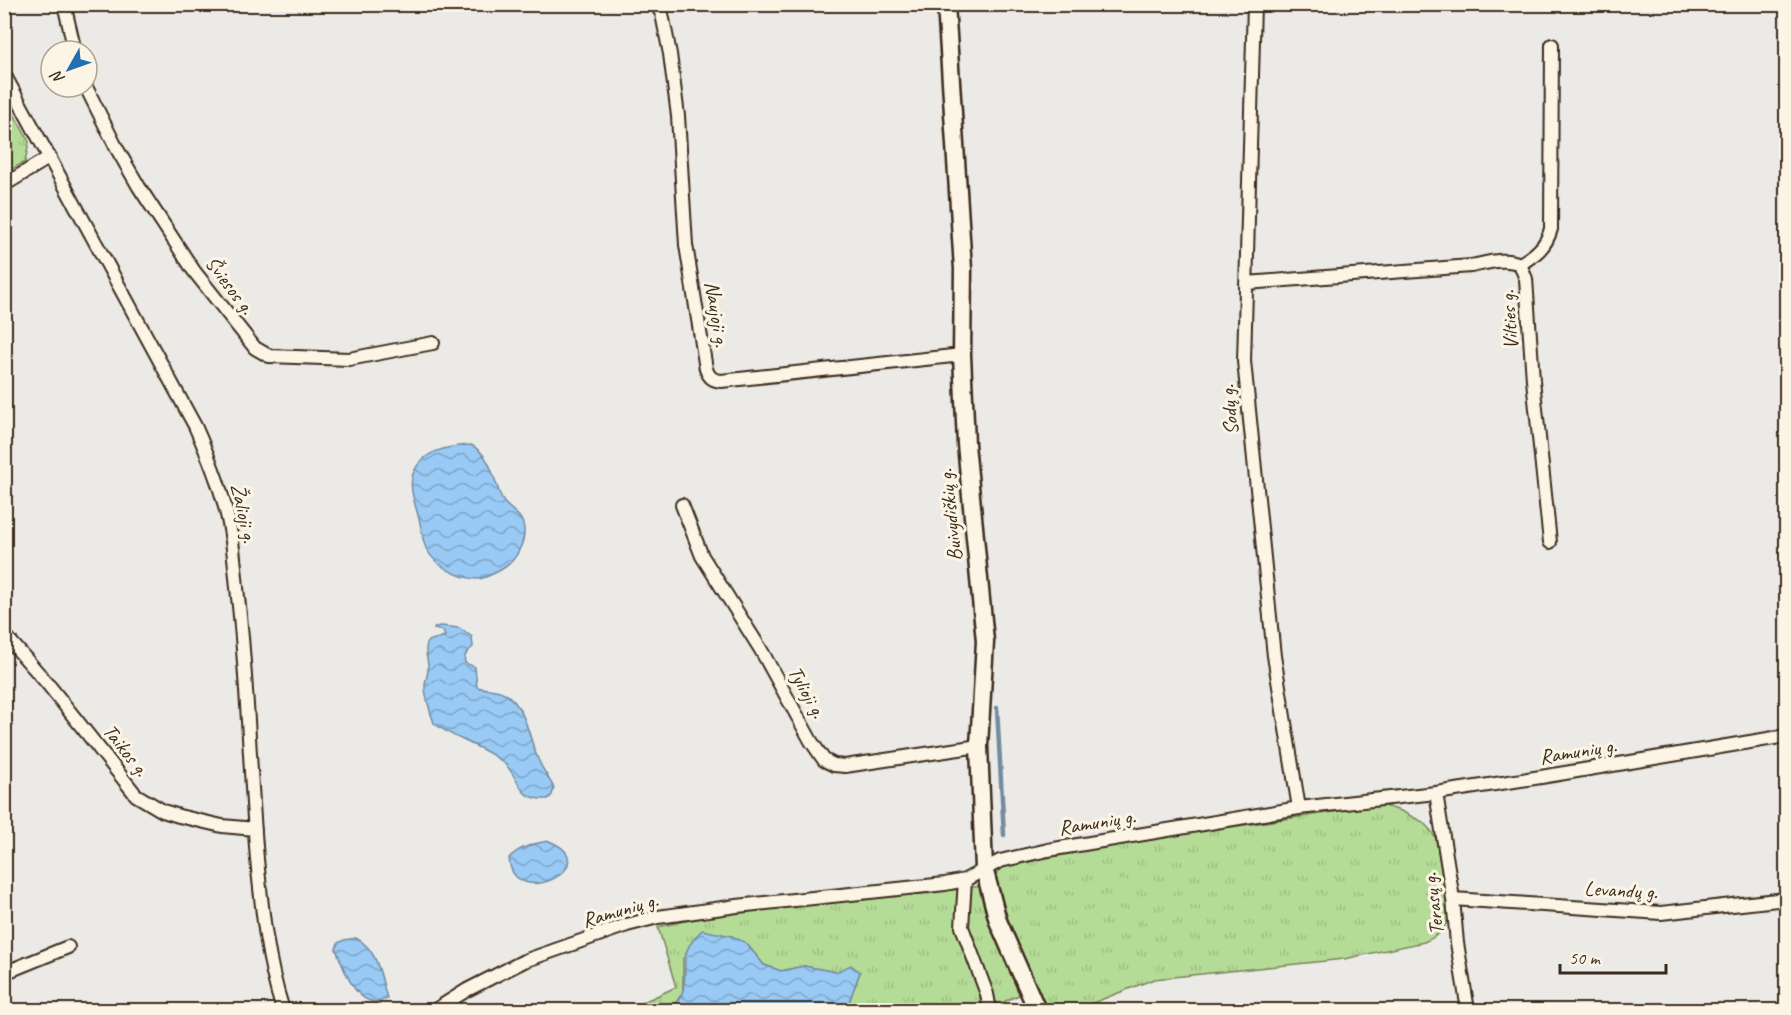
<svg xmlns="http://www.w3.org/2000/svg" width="1791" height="1015" font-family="Caveat,sans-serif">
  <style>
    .grass { fill: url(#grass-tufts); stroke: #78835a; stroke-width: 1.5 }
    .water { fill: url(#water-waves); stroke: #738a9f; stroke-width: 1.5 }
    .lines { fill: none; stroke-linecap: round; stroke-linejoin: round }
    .stream { stroke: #738a9f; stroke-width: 4.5 }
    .street-casing { stroke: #3b2a1e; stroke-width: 16 }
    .secondary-casing { stroke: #3b2a1e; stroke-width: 21 }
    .street { stroke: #fcf5e5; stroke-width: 12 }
    .secondary { stroke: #fcf5e5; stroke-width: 16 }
    .labels { text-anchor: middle; stroke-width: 6; stroke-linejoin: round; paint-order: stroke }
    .street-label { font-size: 21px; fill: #3b2a1e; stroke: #fcf5e5 }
  </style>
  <defs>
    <pattern id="grass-tufts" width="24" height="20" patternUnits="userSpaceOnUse" patternTransform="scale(1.5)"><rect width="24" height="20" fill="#b5dc97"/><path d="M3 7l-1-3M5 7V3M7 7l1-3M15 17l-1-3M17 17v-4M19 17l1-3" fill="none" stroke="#9dbd82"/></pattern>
    <pattern id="water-waves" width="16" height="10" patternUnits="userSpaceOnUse" patternTransform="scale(1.5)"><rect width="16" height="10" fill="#98caf5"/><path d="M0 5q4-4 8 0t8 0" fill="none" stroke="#7da4c6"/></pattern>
  </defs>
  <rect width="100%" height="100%" fill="#ebeae6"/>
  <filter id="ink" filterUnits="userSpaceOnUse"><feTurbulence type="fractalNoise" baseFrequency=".0167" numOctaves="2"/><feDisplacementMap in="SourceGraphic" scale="12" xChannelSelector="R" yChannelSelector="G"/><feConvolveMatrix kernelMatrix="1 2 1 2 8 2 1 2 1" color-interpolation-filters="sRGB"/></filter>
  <g filter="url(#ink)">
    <path class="grass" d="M 4,95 L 29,142 L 25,162 L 5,173 Z
      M 1381,805 L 1401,811 L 1423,822 L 1432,832 L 1436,839 L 1449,917 C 1444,931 1438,936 1424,942 L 1344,959 L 1154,979 L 1075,1010 L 1047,1010 L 1038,997 L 994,883 L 994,876 L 1001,869 L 1008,865 L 1162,837 Z
      M 981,886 L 1021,994 L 986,1010 L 846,1010 L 860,972 L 836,972 L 804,966 L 781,971 L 764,965 L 746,943 L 683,958 L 683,992 L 671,1010 L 626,1010 L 676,987 L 658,927 C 763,901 874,903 981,886 Z"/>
    <path class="water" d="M 471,445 C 492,456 493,479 502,499 C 505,506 515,511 520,518 C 531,534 517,561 502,569 C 495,573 484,579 477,579 C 458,578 436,566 427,550 C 422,542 422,528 419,519 C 416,506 408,487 413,474 C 422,450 449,446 471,445 Z
      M 441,626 L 459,628 L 472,637 L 473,647 C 468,651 463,655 465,663 L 475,667 L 477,687 C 486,690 496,688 504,693 C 527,707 528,737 538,759 C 542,769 549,778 554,788 L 552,795 L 548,799 C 516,801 522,780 504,763 C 483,745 455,741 434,723 C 431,715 424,692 425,684 C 426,678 429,672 428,665 C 427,655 424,651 428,641 L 445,636 L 443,631 L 434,629 L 435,627 Z
      M 549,841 C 609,865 512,913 509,858 C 519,847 535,843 549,841 Z
      M 702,930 L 732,936 L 746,943 L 764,965 L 781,971 L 804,966 L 836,972 L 851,965 L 860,972 L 846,1010 L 671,1010 C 675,1004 682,997 683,990 C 689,961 676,956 702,930 Z
      M 356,938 C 379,951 380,975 387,998 C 359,1015 344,970 336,949 L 338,943 L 344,940 Z"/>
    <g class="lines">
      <path class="stream" d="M 997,708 L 1004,835"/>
      <g class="street-casing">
        <path id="street" d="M 64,4 L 75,51
          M 656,4 L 662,14 L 670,54 L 678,116 L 686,245 L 706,369 C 709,377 712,380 721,381 L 962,355
          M 1254,4 L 1244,361 L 1274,656 L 1299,808
          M 4,74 L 195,426 C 207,453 218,479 225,507 C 234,539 235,573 239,606 C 248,690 250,775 257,859 C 262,910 267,961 283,1010
          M 86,87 L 117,149 L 139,187 L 194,271 L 255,348 L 269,356 L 349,359 L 433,343
          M 4,185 L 50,157
          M 1520,264 C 1535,255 1546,247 1551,229 L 1552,45
          M 1246,283 L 1471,266 C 1487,263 1505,257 1520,264 L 1526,279 L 1533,380 L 1550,542
          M 682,505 L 702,556 L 761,650 L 811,741 L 824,760 L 834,765 L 845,766 L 979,746
          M 4,634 L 47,683 L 136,795 L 163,811 L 179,816 L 222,826 L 255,829
          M 1436,793 L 1453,899 L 1457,943 L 1468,1010
          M 965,880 L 962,927 L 987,994 L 989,1005 L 987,1010
          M 1453,899 L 1661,913 L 1786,899
          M 4,973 L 68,947
          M 435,1010 L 467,990 L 524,961 L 627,925 L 658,917 L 737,906 L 945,884 L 965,880 L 1000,861 L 1048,850 L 1299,808 L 1436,793 L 1541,777 L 1786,736"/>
      </g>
      <g class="secondary-casing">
        <path id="secondary" d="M 946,4 L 963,269 L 962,355 L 966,444 L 985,641 L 979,746 L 984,868 L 998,921 L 1037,1010"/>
      </g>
      <use href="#street" class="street"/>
      <use href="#secondary" class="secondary"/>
    </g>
  </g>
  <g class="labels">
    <g class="street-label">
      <text transform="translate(230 285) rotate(53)" y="7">Šviesos g.</text>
      <text transform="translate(717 314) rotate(81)" y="7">Naujoji g.</text>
      <text transform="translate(1509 320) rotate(-94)" y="7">Vilties g.</text>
      <text transform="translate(1229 410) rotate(-95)" y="7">Sodų g.</text>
      <text transform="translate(244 513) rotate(78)" y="7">Žalioji g.</text>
      <text transform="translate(950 515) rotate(-96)" y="7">Buivydiškių g.</text>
      <text transform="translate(807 692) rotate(61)" y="7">Tylioji g.</text>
      <text transform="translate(126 750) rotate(52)" y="7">Taikos g.</text>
      <text transform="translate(1578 751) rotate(-9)" y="7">Ramunių g.</text>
      <text transform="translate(1097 822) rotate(-9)" y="7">Ramunių g.</text>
      <text transform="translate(1621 890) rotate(3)" y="7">Levandų g.</text>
      <text transform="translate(1433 904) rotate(-97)" y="7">Terasų g.</text>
      <text transform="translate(620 910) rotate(-16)" y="7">Ramunių g.</text>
    </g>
  </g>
  <rect width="1791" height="1015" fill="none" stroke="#fcf5e5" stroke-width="24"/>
  <rect x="12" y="12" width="1767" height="991" fill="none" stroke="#3b2a1e" stroke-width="2" filter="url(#ink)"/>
  <g transform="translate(69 69) rotate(230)"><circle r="28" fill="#fcf5e5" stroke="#afa495" stroke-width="1.5"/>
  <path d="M0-4.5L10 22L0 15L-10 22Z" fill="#1f6fb2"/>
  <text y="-9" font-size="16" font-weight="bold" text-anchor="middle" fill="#3b2a1e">N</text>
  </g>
  <path d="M1560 964v9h106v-9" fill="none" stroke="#3b2a1e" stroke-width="3"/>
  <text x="1569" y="964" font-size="18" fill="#3b2a1e" stroke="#fcf5e5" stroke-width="4.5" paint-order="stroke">50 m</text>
</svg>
